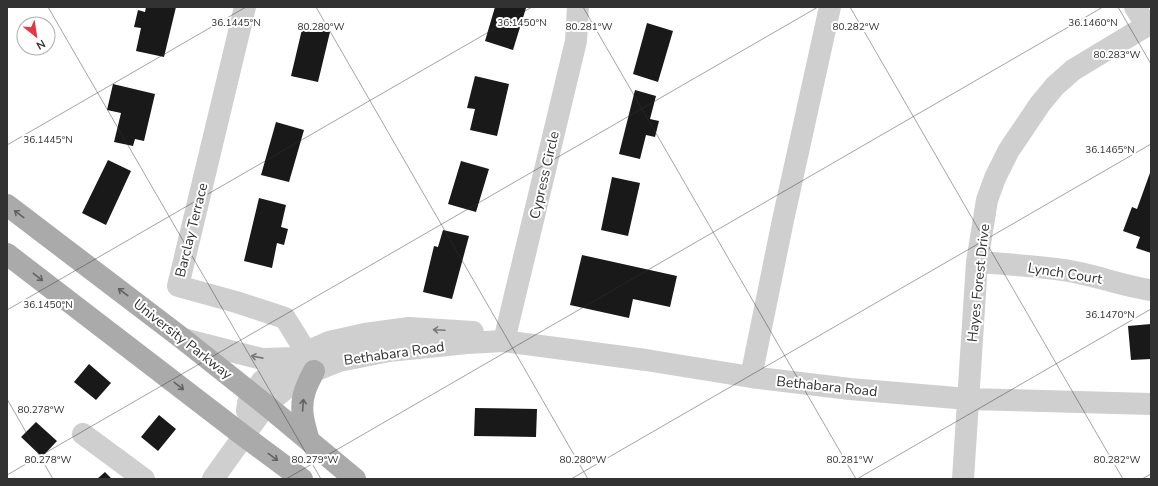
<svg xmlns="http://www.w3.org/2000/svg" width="1158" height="486" font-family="'Nunito Sans',sans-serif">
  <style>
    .building { fill: #191919 }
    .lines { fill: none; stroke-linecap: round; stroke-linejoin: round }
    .minor { stroke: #cfcfcf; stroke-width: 22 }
    .major { stroke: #aaa; stroke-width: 22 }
    .oneway { stroke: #626262 }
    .oneway2 { stroke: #797979 }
    .ticks { fill: none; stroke: #323232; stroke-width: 1; stroke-opacity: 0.45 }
    .labels { text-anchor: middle; stroke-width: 4; stroke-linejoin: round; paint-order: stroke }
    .street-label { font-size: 14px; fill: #323232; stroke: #fff }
    .ticks-label { font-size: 10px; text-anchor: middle; fill: #323232; stroke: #fff; stroke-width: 4; stroke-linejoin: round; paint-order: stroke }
  </style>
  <rect width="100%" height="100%" fill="#fff"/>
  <path class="building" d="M 146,7 L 176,7 L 164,57 L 136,51 L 141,28 L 134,27 L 138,10 L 145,12 Z
    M 495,7 L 526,8 L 513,50 L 485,41 Z
    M 647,23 L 673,31 L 658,82 L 633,74 Z
    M 303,25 L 330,32 L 318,82 L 291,76 Z
    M 475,76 L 509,84 L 497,136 L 470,130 L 475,109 L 467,108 Z
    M 113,84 L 155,94 L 144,141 L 135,139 L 133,146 L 114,142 L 121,113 L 107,110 Z
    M 635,90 L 656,96 L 650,119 L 659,121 L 655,137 L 646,135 L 640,159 L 619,154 Z
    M 276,122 L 304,130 L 289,182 L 261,175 Z
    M 108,160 L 131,171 L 106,225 L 82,213 Z
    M 461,161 L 489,169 L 476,212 L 448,204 Z
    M 1151,170 L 1151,253 L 1136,248 L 1140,237 L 1123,231 L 1132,207 L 1137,209 Z
    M 612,177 L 640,183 L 628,236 L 601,230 Z
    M 259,198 L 286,205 L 281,227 L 288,229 L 284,245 L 277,243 L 272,268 L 244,261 Z
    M 443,230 L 469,236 L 452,299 L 423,292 L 434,246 L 438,247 Z
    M 582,255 L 677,276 L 670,307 L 633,299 L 629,318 L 570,305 Z
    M 1151,324 L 1151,359 L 1131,360 L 1128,326 Z
    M 89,364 L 111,383 L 96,400 L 74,382 Z
    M 475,408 L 537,409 L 536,437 L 474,436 Z
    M 159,415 L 176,429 L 158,451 L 141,437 Z
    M 36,422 L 57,441 L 42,457 L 21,437 Z
    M 105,472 L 112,479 L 97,479 Z"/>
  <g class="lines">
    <path class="minor" d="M 245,7 L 178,286 L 236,302 L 285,318 L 311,360 L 314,371
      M 1135,7 L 1146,25
      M 977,262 C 1006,264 1035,266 1063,270 C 1093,274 1121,286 1151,290
      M 183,339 L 262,359 L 295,358
      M 504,341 L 576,41 L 578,7
      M 751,377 L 783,220 L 830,7
      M 247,411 L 248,403 L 262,381 L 278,369 L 306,352 L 329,342 L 365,334 L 409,328 L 473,332
      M 83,434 L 144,479
      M 213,479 L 266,405 L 284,390 L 314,371 L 339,361 L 389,351 L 467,343 L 504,341 L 646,360 L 751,377 L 850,389 L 968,399 L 1151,404
      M 963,479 L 977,262 L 987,200 L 995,178 L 1009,150 L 1040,104 L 1055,86 L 1073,70 L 1151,23"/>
    <path class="major" d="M 7,205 L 183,339 L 266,405 L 355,479
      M 7,254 L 244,436 L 302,479
      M 309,441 C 304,424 299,408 305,391 C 307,384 311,377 314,371"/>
  </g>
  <defs><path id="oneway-shaft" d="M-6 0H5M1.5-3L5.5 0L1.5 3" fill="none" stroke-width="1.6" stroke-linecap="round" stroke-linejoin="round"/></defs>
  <g class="oneway">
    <use href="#oneway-shaft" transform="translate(19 214) rotate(-143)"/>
    <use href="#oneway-shaft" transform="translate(38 277) rotate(38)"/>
    <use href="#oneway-shaft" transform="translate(123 292) rotate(-143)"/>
    <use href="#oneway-shaft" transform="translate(179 386) rotate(38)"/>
    <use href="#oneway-shaft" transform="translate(303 405) rotate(-86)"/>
    <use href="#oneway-shaft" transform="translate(273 457) rotate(36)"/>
  </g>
  <g class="oneway2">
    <use href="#oneway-shaft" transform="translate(439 330) rotate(-177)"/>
    <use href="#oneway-shaft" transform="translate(257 357) rotate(-169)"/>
  </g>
  <path class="ticks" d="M 48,7 L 321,479M 316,7 L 588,479M 583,7 L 856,479M 850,7 L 1123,479M 1118,7 L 1151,64M 7,145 L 246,7M 7,310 L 532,7M 7,399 L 53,479M 7,475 L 818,7M 286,479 L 1103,7M 571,479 L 1151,144M 857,479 L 1151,309M 1142,479 L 1151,474"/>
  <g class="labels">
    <g class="street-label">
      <text transform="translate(544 175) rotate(-77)" y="5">Cypress Circle</text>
      <text transform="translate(191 230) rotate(-76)" y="5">Barclay Terrace</text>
      <text transform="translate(1065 273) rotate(9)" y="5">Lynch Court</text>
      <text transform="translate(978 283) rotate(-84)" y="5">Hayes Forest Drive</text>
      <text transform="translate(183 339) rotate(38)" y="5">University Parkway</text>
      <text transform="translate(394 353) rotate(-8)" y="5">Bethabara Road</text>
      <text transform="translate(827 386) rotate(6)" y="5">Bethabara Road</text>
    </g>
  </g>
  <g class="ticks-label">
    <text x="236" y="26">36.1445°N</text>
    <text x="522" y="26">36.1450°N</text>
    <text x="1093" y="26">36.1460°N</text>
    <text x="321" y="30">80.280°W</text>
    <text x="589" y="30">80.281°W</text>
    <text x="856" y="30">80.282°W</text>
    <text x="1117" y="58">80.283°W</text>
    <text x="48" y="143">36.1445°N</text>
    <text x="1110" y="153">36.1465°N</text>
    <text x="48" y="308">36.1450°N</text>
    <text x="1110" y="318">36.1470°N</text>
    <text x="41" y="413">80.278°W</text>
    <text x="48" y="463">80.278°W</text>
    <text x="315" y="463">80.279°W</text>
    <text x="583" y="463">80.280°W</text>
    <text x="850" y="463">80.281°W</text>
    <text x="1117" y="463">80.282°W</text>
  </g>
  <rect width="1158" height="486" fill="none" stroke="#323232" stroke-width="16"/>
  <g transform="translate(36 36) rotate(150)"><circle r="19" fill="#ffffff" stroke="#adadad"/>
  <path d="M0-3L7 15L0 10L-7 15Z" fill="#e83542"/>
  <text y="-6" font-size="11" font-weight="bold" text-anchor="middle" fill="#323232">N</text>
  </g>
</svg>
